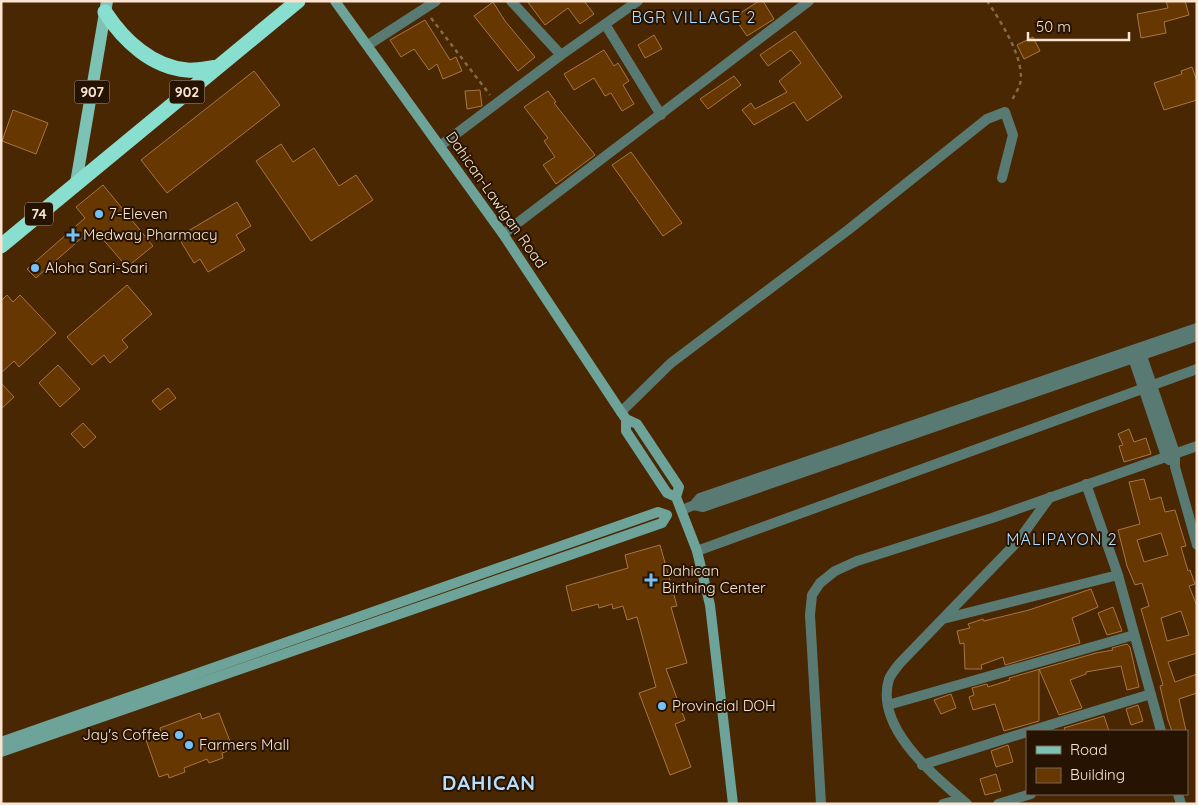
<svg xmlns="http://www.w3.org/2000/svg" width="1198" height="805" font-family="Quicksand,sans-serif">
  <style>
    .building { fill: #663700; stroke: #a77549; fill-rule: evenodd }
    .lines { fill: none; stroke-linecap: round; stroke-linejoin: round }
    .path { stroke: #87694a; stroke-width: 2.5; stroke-dasharray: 4 4; stroke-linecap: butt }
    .street { stroke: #597a73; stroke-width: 10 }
    .secondary { stroke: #6da398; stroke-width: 10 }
    .primary { stroke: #7cc2b5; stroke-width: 12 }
    .highway { stroke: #89dfcf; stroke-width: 15 }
    .poi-dot { fill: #75c0f6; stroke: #271302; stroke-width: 2 }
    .labels { text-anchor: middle; stroke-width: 4; stroke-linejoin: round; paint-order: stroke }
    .shield { fill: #271302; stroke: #bba694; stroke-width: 1 }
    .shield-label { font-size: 14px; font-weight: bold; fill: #fbe5d2 }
    .street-label { font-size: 15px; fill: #fbe5d2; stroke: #271302 }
    .poi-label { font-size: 15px; fill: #fbe5d2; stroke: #271302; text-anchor: start }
    .neighbourhood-label { font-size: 16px; letter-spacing: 1px; fill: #b6defd; stroke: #271302 }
    .district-label { font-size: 20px; font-weight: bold; letter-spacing: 1px; fill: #b6defd; stroke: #271302 }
  </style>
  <rect width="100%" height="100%" fill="#492702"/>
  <path class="building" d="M 527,1 L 584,1 L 594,14 L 580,24 L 568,8 L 545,25 Z
    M 759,1 L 763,1 L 774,19 L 747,36 L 734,17 Z
    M 1166,1 L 1185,1 L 1189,15 L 1164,22 L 1166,33 L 1141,38 L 1137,14 L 1168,8 Z
    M 493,2 L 505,21 L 535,57 L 518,71 L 474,16 Z
    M 425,20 L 450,60 L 456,57 L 462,71 L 443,79 L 437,64 L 429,70 L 414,49 L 401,57 L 390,40 Z
    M 795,31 L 842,97 L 807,121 L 794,102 L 754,125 L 742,110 L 751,103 L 755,109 L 787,92 L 779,81 L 801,63 L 791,50 L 768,66 L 760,55 Z
    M 654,35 L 662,49 L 645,58 L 638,45 Z
    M 1033,37 L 1040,51 L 1024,59 L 1017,45 Z
    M 604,50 L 614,66 L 618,63 L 629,81 L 623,85 L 634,104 L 622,111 L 611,93 L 605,96 L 594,78 L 574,90 L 564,74 Z
    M 1192,67 L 1197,81 L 1197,100 L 1164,110 L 1154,83 L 1182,74 L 1181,71 Z
    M 254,71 L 280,105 L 167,193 L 141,160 Z
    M 734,76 L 741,85 L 708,109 L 700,99 Z
    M 480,90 L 482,106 L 467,109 L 465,91 Z
    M 548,91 L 556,102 L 554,103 L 595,155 L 556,184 L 543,165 L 555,157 L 544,141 L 548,138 L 524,107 Z
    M 13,110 L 48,123 L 36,154 L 2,141 Z
    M 281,144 L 293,162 L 314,148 L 339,186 L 356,175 L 373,200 L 311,241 L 256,161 Z
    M 631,152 L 682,223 L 663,236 L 612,165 Z
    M 103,185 L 153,246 L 127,267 L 93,228 L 36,278 L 27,269 L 85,218 L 76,207 Z
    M 237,202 L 251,226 L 236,235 L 245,250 L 208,272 L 200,259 L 194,263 L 178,237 Z
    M 127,285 L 152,314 L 122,340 L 128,347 L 110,363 L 104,355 L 92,365 L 67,337 Z
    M 7,295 L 13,302 L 20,295 L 56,333 L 19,367 L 14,361 L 1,373 L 1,301 Z
    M 58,365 L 80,389 L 60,407 L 39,383 Z
    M 1,383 L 14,397 L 1,409 Z
    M 168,388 L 176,398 L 160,410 L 152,401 Z
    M 83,423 L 96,437 L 84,448 L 71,434 Z
    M 1129,429 L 1134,442 L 1146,438 L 1151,454 L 1124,462 L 1119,446 L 1123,445 L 1118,434 Z
    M 1144,479 L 1150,500 L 1161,497 L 1165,512 L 1175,510 L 1186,546 L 1181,547 L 1188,571 L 1190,570 L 1195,584 L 1189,586 L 1197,606 L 1197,653 L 1168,662 L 1175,682 L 1197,674 L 1197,693 L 1179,699 L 1186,731 L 1172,731 L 1168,720 L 1160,686 L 1163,685 L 1141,609 L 1149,606 L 1142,583 L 1135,585 L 1127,566 L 1118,530 L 1140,524 L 1129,482 ZM 1161,533 L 1168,555 L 1144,562 L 1137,540 ZM 1181,611 L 1189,635 L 1167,641 L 1161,618 Z
    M 660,545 L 677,606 L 671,607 L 687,663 L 666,669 L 685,720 L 675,724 L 691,767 L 670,775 L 639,693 L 656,687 L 637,617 L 627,620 L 623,606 L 613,609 L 612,604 L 599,608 L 598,604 L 572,611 L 566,586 L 628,568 L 625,555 Z
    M 1091,589 L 1098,607 L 1072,618 L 1080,643 L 1005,665 L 1003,657 L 981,665 L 982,669 L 965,669 L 964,643 L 960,644 L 957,631 L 970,628 L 968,624 L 983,619 L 984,621 L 1029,610 Z
    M 1113,607 L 1122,631 L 1107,635 L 1098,613 Z
    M 1127,644 L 1130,647 L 1139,687 L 1127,690 L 1121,666 L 1086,672 L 1086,674 L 1070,680 L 1082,708 L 1059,715 L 1039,669 L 1039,721 L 1004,731 L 995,704 L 973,710 L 969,697 L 974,695 L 972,688 L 987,684 L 988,687 L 1010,680 L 1009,678 L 1096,653 L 1113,650 L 1112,648 Z
    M 951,694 L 956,708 L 941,714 L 934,700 Z
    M 1138,705 L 1143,721 L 1131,725 L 1126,709 Z
    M 200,713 L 202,719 L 219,713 L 233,749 L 222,753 L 223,758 L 209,763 L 207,759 L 184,768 L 185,772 L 169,778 L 168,774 L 159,777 L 146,740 L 162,734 L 160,728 Z
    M 1104,716 L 1109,731 L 1066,731 L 1064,728 Z
    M 1008,745 L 1013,762 L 996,767 L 991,751 Z
    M 996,774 L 1001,791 L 985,795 L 980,779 Z"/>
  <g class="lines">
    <path class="path" d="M 987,1 C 1000,20 1026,60 1020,84 C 1018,90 1014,96 1011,102
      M 431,18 L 490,95"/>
    <path class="street" d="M 511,1 L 561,55
      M 605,24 L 661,115
      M 368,45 L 436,1
      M 440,146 L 561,55 L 638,1
      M 503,234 L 809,1
      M 1140,350 L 1175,453 L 1175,467 L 1197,545
      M 1131,352 L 1166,456 L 1169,460
      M 621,412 L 671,363 L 848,230 L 987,119 L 1005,112 L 1013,135 L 1002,178
      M 1086,484 L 1118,575 L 1161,731
      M 694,505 L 703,507 L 1197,336
      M 682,510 L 694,505 L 700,498 L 1197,328
      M 697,551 L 1197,369
      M 943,619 L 1118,575
      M 888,705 L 1134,635
      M 1030,731 L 1151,694
      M 922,765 L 1027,732
      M 1178,794 L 1181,804
      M 821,804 L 810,615 L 812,595 L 820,583 L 835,571 L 857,561 L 992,518 L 1197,446
      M 943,804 L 961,799
      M 967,804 C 935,776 874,728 889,679 C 891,674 896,668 900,663 L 1018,541 L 1050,497
      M 998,804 L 1031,794"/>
    <path class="secondary" d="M 335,1 L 503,234 L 621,412 L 626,419 L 637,424 L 679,487 L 676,497 L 697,551 L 710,605 L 733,804
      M 626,419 L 626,431 L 667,493 L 676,497
      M 1,742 L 658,512 L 667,515
      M 1,752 L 662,523 L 667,515"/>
    <path class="primary" d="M 76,183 L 107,1"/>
    <path class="highway" d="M 105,12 C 124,41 152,67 187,70 C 197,71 208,68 218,67
      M 1,246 L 298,1"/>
  </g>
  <g class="poi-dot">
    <circle cx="99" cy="214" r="5"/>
    <path d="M70.5 227.5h5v5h5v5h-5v5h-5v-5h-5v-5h5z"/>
    <circle cx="35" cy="268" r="5"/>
    <path d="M648.5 572.5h5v5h5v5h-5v5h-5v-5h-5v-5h5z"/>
    <circle cx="662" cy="706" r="5"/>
    <circle cx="179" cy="735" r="5"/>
    <circle cx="189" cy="745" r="5"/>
  </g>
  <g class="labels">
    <g class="shield">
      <rect x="74.5" y="80.5" width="35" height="23" rx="4"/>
      <rect x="169.5" y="80.5" width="35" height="23" rx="4"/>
      <rect x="25" y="202.5" width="28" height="23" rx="4"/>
    </g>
    <g class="shield-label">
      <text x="92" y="97">907</text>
      <text x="187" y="97">902</text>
      <text x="39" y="219">74</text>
    </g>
    <g class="street-label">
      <text transform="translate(496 200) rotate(55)" y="5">Dahican-Lawigan Road</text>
    </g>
    <g class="poi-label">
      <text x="109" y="219">7-Eleven</text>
      <text x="83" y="240">Medway Pharmacy</text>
      <text x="45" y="273">Aloha Sari-Sari</text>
      <text x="662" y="576">Dahican<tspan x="662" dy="17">Birthing Center</tspan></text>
      <text x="672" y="711">Provincial DOH</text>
      <text x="169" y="740" text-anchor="end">Jay's Coffee</text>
      <text x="199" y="750">Farmers Mall</text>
    </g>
    <g class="neighbourhood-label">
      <text x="694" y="23">BGR VILLAGE 2</text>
      <text x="1062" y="545">MALIPAYON 2</text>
    </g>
    <g class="district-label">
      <text x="489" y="790">DAHICAN</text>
    </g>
  </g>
  <rect width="1198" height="805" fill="none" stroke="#fbe5d2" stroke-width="5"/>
  <rect x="1026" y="730" width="162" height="65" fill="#271302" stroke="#7c6755"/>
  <rect x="1036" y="746" width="25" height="8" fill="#7cc2b5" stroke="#7c6755"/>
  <text x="1070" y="755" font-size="15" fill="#fbe5d2">Road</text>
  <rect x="1036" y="768" width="25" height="15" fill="#663700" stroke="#7c6755"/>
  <text x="1070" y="780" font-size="15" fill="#fbe5d2">Building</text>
  <path d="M1028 32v8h101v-8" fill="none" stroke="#fbe5d2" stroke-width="2.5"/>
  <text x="1036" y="32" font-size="15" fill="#fbe5d2" stroke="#271302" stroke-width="4" paint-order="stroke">50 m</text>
</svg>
